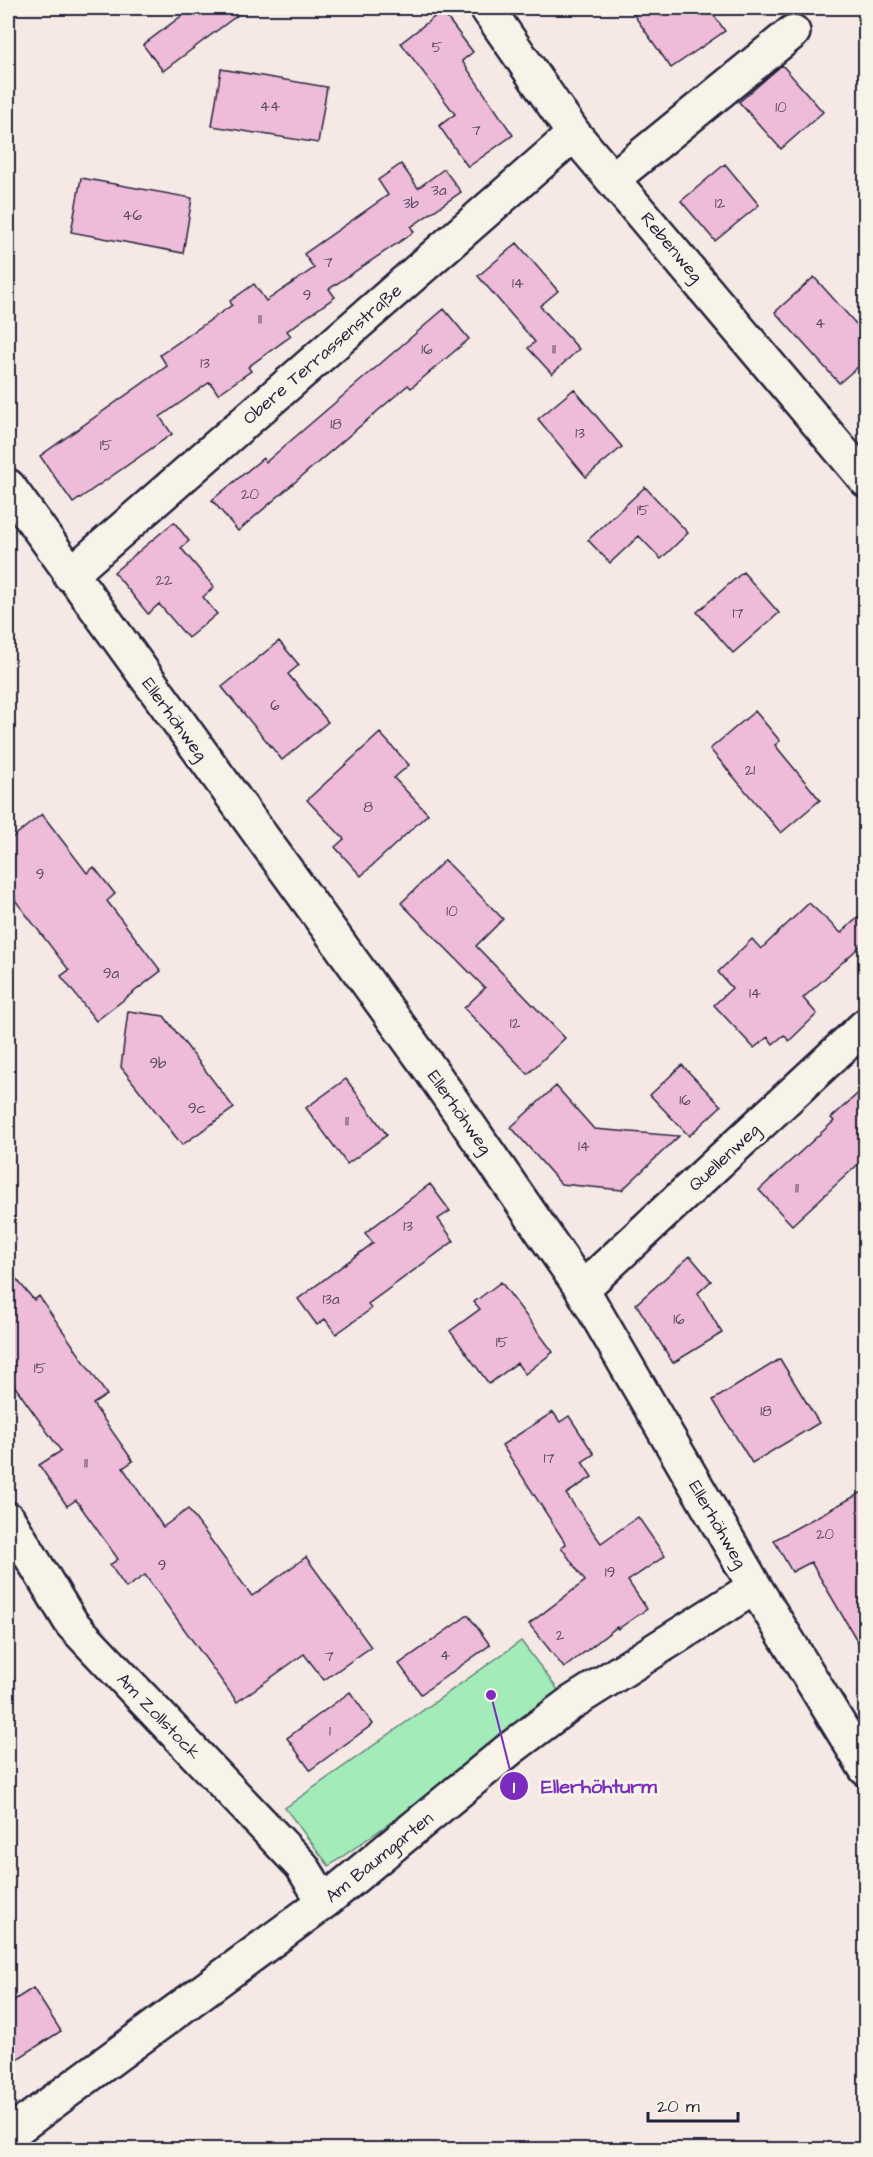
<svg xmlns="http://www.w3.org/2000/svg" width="873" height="2157" font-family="'Architects Daughter',sans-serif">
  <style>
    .green { fill: #a3ecb9; stroke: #62877a; stroke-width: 1.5 }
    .building { fill: #eebbd9; stroke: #22223b; stroke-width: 1.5 }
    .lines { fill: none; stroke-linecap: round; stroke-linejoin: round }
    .minor-casing { stroke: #22223b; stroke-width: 38 }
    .minor { stroke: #f7f3e8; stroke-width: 33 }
    .labels { text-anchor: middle; stroke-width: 6; stroke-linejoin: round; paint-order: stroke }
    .number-label { font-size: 15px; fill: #554862 }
    .street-label { font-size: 18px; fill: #22223b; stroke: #f7f3e8 }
    .leader { fill: none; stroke: #7b2cbf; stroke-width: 2 }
    .callout-dot { fill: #7b2cbf; stroke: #f7f3e8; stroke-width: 2 }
    .mark-label { font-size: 18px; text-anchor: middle; font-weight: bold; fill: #fff }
    .callout-label { font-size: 20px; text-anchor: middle; font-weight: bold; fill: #7b2cbf; stroke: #f7f3e8; stroke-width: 6; stroke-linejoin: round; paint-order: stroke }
  </style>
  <rect width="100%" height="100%" fill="#f5e8e5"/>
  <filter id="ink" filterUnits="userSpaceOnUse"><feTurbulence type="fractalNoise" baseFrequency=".0167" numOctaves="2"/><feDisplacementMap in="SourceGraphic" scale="12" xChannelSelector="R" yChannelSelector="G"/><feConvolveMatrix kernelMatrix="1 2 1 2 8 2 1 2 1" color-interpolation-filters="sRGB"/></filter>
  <g filter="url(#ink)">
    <path class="green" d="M 521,1641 L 565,1699 L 329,1866 L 285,1808 Z"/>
    <path class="building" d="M 192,8 L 247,8 L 163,71 L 143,45 Z
      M 629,8 L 709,8 L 725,31 L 671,68 Z
      M 442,11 L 473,52 L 462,61 L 513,135 L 468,167 L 439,126 L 455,114 L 401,43 Z
      M 782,65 L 823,112 L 781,149 L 739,102 Z
      M 221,69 L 327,87 L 318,143 L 212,126 Z
      M 401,164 L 418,188 L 444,169 L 461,192 L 411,227 L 414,232 L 329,289 L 335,297 L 287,331 L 291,336 L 248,367 L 251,371 L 218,394 L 210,382 L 160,417 L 172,434 L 73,503 L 40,456 L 167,366 L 160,355 L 232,305 L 230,301 L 254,284 L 266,301 L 314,268 L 304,254 L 388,195 L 378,180 Z
      M 725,164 L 759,205 L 715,241 L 681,201 Z
      M 81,178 L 192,198 L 183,253 L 71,232 Z
      M 517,243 L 558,291 L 540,306 L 579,349 L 552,374 L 528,348 L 535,342 L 478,276 Z
      M 814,277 L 866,335 L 866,360 L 839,383 L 775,312 Z
      M 444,309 L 469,339 L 411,388 L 408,385 L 238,531 L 212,500 L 263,458 L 266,462 Z
      M 574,389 L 622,447 L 586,477 L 538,419 Z
      M 645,487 L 688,533 L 661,559 L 639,536 L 610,563 L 588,540 Z
      M 174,522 L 189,541 L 181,548 L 214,587 L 203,597 L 217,614 L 188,638 L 159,604 L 148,614 L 114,572 Z
      M 743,572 L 779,613 L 733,653 L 697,612 Z
      M 279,641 L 299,665 L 288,674 L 328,722 L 282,760 L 222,687 Z
      M 755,711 L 780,741 L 775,745 L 820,800 L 781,833 L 710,749 Z
      M 380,733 L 409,765 L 394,778 L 428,814 L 361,876 L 335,847 L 344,839 L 307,800 Z
      M 42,814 L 87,873 L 94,867 L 115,894 L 107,901 L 161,971 L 96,1021 L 61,976 L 69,970 L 8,891 L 8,841 Z
      M 445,860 L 503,919 L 476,946 L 565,1038 L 528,1074 L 464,1008 L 485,988 L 401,903 Z
      M 809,903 L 841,933 L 866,910 L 866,941 L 803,998 L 817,1014 L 789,1041 L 784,1035 L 773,1044 L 768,1037 L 754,1048 L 714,1005 L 732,988 L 718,972 L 752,939 L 761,949 Z
      M 128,1011 L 164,1016 L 234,1108 L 182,1145 L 121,1067 Z
      M 682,1065 L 721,1106 L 689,1136 L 650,1095 Z
      M 346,1079 L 387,1135 L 347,1164 L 306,1108 Z
      M 556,1086 L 594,1129 L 679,1136 L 622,1190 L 561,1184 L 511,1127 Z
      M 866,1086 L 866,1157 L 792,1225 L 759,1190 L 834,1121 L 831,1118 Z
      M 430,1184 L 450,1211 L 438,1219 L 454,1241 L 368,1304 L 371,1309 L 336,1334 L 325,1319 L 317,1325 L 298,1299 L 373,1243 L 365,1233 Z
      M 690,1256 L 711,1281 L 698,1293 L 722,1333 L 673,1363 L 636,1304 Z
      M 8,1269 L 34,1300 L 39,1296 L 107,1395 L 93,1404 L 133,1461 L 123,1468 L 163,1527 L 188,1509 L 252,1596 L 306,1557 L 371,1647 L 324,1680 L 304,1654 L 237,1702 L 145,1575 L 126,1588 L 110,1565 L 118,1559 L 76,1500 L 67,1506 L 39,1465 L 61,1451 L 8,1377 Z
      M 501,1282 L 553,1352 L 525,1374 L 517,1363 L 489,1384 L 450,1331 L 480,1309 L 474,1302 Z
      M 780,1359 L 819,1423 L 752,1463 L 713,1400 Z
      M 553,1412 L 560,1422 L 569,1416 L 594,1454 L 582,1462 L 592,1477 L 566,1494 L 601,1543 L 638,1517 L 665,1556 L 628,1581 L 647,1609 L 618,1629 L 617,1627 L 564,1668 L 529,1624 L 585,1581 L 561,1547 L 566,1544 L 502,1445 Z
      M 866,1490 L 866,1656 L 811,1562 L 792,1572 L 774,1540 Z
      M 468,1615 L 490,1645 L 421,1694 L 399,1664 Z
      M 350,1692 L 373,1724 L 310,1770 L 287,1738 Z
      M 33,1988 L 61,2031 L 8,2065 L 8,2004 Z"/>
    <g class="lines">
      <g class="minor-casing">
        <path id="minor" d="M 487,8 L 574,134 L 866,480
          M 614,178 L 793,32
          M 8,486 L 430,1069 L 582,1289 L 755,1587 L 866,1769
          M 70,575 L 574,134
          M 582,1289 L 866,1025
          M 8,1519 L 72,1624 L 302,1866 L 324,1902
          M 8,2135 L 324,1902 L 511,1748 L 571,1703 L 755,1587"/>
      </g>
      <use href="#minor" class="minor"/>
    </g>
  </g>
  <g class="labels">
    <g class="number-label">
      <text x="437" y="52">5</text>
      <text x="270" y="111">44</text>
      <text x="781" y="112">10</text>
      <text x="476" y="135">7</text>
      <text x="439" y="195">3a</text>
      <text x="411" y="208">3b</text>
      <text x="720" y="208">12</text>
      <text x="132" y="220">46</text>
      <text x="328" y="267">7</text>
      <text x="518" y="288">14</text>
      <text x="307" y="300">9</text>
      <text x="260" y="324">11</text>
      <text x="820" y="328">4</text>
      <text x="427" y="354">16</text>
      <text x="554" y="354">11</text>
      <text x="205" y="368">13</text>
      <text x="336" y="429">18</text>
      <text x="580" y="438">13</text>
      <text x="106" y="450">15</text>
      <text x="250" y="499">20</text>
      <text x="643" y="515">15</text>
      <text x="164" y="585">22</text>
      <text x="738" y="618">17</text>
      <text x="275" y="710">6</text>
      <text x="750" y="775">21</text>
      <text x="368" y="812">8</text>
      <text x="40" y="879">9</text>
      <text x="452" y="916">10</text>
      <text x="111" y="978">9a</text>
      <text x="755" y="998">14</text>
      <text x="515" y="1028">12</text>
      <text x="158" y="1068">9b</text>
      <text x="685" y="1105">16</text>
      <text x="197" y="1113">9c</text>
      <text x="347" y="1126">11</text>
      <text x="584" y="1151">14</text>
      <text x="797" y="1193">11</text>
      <text x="408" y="1231">13</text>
      <text x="331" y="1304">13a</text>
      <text x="679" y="1324">16</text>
      <text x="502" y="1347">15</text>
      <text x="40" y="1373">15</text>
      <text x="766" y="1416">18</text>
      <text x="549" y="1463">17</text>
      <text x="86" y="1468">11</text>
      <text x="825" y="1539">20</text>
      <text x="162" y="1570">9</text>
      <text x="610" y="1577">19</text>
      <text x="560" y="1640">2</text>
      <text x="445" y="1660">4</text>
      <text x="329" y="1661">7</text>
      <text x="330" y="1736">1</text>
    </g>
    <g class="street-label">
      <text transform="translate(672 247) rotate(50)" y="6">Rebenweg</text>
      <text transform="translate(322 354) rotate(-41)" y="6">Obere Terrassenstraße</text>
      <text transform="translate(175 719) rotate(54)" y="6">Ellerhöhweg</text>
      <text transform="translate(460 1112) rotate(55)" y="6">Ellerhöhweg</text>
      <text transform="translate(724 1157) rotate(-43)" y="6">Quellenweg</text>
      <text transform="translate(718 1524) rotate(60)" y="6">Ellerhöhweg</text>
      <text transform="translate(159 1716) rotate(46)" y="6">Am Zollstock</text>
      <text transform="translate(379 1857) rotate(-39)" y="6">Am Baumgarten</text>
    </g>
  </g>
  <path class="leader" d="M491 1695L514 1786"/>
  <g class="callout-dot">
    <circle cx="491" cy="1695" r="6"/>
    <circle cx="514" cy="1786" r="15"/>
  </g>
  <g class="mark-label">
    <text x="514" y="1793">1</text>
  </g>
  <g class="callout-label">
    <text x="599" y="1793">Ellerhöhturm</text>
  </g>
  <rect width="873" height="2157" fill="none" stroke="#f7f3e8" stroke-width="30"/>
  <rect x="15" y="15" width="843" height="2127" fill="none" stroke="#22223b" stroke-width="2" filter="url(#ink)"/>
  <path d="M648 2112v9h90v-9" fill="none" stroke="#22223b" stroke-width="3"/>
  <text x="657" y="2112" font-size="18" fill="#22223b" stroke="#f7f3e8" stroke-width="4.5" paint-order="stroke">20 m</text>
</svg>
